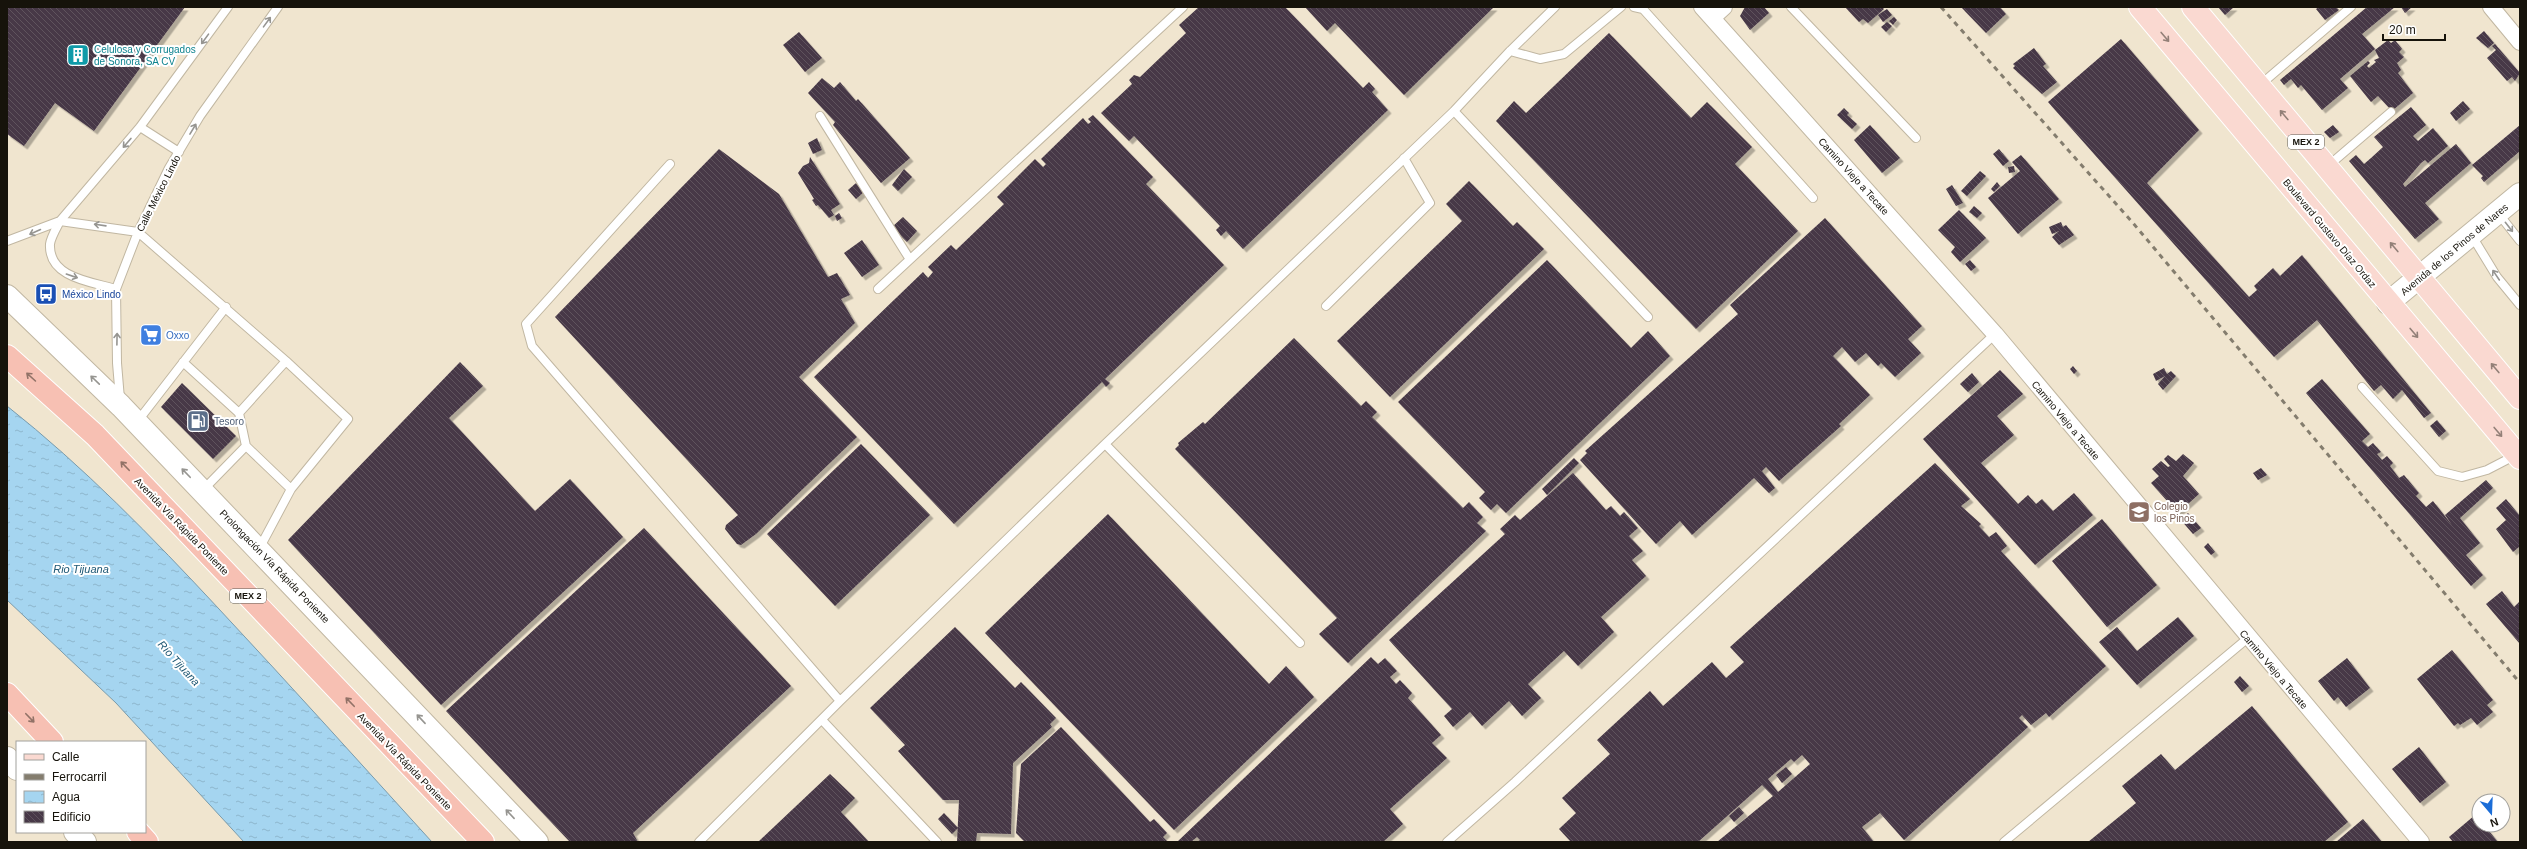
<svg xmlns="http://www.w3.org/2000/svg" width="2527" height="849" font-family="Arial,sans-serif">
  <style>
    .water { fill: url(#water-ripples); stroke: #7a9bab }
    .building { fill: url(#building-back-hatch); fill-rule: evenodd; filter: url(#shadow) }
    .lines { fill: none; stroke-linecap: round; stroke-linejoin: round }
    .lane-casing { stroke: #c1b7a2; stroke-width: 10 }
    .street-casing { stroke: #c1b7a2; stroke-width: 18 }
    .secondary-casing { stroke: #c1b7a2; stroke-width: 24 }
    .primary-casing { stroke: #fff; stroke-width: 24 }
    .highway-casing { stroke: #fff; stroke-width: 24 }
    .lane { stroke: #fff; stroke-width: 8 }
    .street { stroke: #fff; stroke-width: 16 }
    .secondary { stroke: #fff; stroke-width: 22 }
    .primary { stroke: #fad9d1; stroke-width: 22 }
    .highway { stroke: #f7c0b3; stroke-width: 22 }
    .rail { stroke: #847d6e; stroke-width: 3; stroke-dasharray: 5 5; stroke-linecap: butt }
    .oneway { stroke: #969591 }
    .oneway2 { stroke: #938078 }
    .oneway3 { stroke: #927267 }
    .labels { text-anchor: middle; stroke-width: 4; stroke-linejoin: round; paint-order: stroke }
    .shield { fill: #fff; stroke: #5c5a54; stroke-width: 1 }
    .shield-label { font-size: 9px; font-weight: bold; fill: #16130b }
    .culture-label { font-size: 10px; fill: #0d838f; stroke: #fff; text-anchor: start }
    .street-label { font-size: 10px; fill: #16130b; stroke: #fff }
    .transit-label { font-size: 10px; fill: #164399; stroke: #fff; text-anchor: start }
    .shop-label { font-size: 10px; fill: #366cbe; stroke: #fff; text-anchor: start }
    .service-label { font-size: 10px; fill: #4e5e75; stroke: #fff; text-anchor: start }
    .education-label { font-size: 10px; fill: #785e54; stroke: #fff; text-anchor: start }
    .water-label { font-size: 11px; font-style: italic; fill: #205975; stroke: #fff }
  </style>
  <defs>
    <pattern id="water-ripples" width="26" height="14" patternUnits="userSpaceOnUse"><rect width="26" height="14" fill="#a5d5f0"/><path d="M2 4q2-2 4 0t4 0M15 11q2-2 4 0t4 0" fill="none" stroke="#8db6cc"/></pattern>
    <pattern id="building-back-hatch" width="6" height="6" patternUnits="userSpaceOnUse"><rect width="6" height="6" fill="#473847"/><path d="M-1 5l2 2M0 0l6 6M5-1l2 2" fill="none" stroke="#5e525d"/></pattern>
    <filter id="shadow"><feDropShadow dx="3.5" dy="3.5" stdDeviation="0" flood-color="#0004"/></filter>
  </defs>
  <rect width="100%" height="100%" fill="#f0e5cf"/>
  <path class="water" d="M 7,406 C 84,467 152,537 219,609 C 291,686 361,764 432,842 L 244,842 L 116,703 L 7,600 Z"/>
  <path class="building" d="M 7,7 L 185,7 L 94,131 L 55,103 L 24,146 L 7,134 Z
    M 1199,7 L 1285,7 L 1363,88 L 1369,82 L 1375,89 L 1372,92 L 1388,110 L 1243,249 L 1226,231 L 1221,236 L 1216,230 L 1220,226 L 1134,136 L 1129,141 L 1101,113 L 1132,84 L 1129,80 L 1134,75 L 1140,77 L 1186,33 L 1179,25 Z
    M 1305,7 L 1494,7 L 1404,95 L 1335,23 L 1327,31 Z
    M 1745,7 L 1764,7 L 1769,13 L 1750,30 L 1740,16 Z
    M 1845,7 L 1882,7 L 1884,9 L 1868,23 L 1863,19 L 1859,22 Z
    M 1961,7 L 2000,7 L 2006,14 L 1986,33 Z
    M 2218,7 L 2234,7 L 2225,15 Z
    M 2319,7 L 2336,7 L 2339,10 L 2325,20 L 2316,9 Z
    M 2367,7 L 2395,7 L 2362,34 L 2375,49 L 2340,79 L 2348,88 L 2322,110 L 2301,85 L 2298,88 L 2291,79 L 2284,85 L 2280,80 Z
    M 2401,7 L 2412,7 L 2405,13 Z
    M 1887,9 L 1892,15 L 1883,22 L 1878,15 Z
    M 1894,17 L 1897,20 L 1893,25 L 1889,21 Z
    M 1887,22 L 1892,26 L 1886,32 L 1881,27 Z
    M 2484,31 L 2494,43 L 2488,48 L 2476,38 Z
    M 799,32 L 822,58 L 805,72 L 783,45 Z
    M 1609,33 L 1691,118 L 1707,102 L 1752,147 L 1735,164 L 1798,231 L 1696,329 L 1496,121 L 1514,101 L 1526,113 Z
    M 2121,39 L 2199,130 L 2147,183 L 2249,297 L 2257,290 L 2254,286 L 2273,268 L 2280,276 L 2302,255 L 2431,413 L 2424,418 L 2402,390 L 2393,399 L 2381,385 L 2374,391 L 2317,320 L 2274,357 L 2048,102 Z
    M 2388,40 L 2391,43 L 2395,40 L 2402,49 L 2399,52 L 2404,57 L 2397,63 L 2401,70 L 2398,73 L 2413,93 L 2392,111 L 2378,96 L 2371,102 L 2350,76 L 2368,61 L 2370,63 L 2367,66 L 2369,68 L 2376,62 L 2374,60 L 2379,58 L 2375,50 Z
    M 2495,44 L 2520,73 L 2515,81 L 2512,77 L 2507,81 L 2487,58 L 2496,50 L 2492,46 Z
    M 2034,48 L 2046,64 L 2043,66 L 2057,82 L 2042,94 L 2013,68 L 2015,66 L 2013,64 Z
    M 822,78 L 834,88 L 840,82 L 856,101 L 858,99 L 910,158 L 881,183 L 833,125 L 835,122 L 808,93 Z
    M 2463,101 L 2470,109 L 2456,121 L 2450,113 Z
    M 2411,107 L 2426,125 L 2413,136 L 2418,141 L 2433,128 L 2448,146 L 2428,163 L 2425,160 L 2421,163 L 2403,184 L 2405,187 L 2456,144 L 2471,163 L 2425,203 L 2439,219 L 2415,239 L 2349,161 L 2356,155 L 2364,164 L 2371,158 L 2383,147 L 2374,137 Z
    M 1844,108 L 1849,113 L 1847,115 L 1857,124 L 1852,129 L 1837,115 Z
    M 1093,115 L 1153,177 L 1146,184 L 1224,265 L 1105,379 L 1110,383 L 1106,387 L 1102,382 L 954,524 L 814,377 L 923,272 L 928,278 L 933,272 L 928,267 L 951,245 L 956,250 L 1004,204 L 997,197 L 1035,159 L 1043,167 L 1046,164 L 1041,159 L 1083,118 L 1088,124 L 1091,122 L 1088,119 Z
    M 1870,125 L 1900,158 L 1882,173 L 1854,140 Z
    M 2333,125 L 2339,132 L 2330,138 L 2324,132 Z
    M 2520,125 L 2520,151 L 2484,182 L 2481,178 L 2483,176 L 2472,165 Z
    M 817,138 L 822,150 L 813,154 L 808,143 Z
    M 719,149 L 779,194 L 828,277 L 837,273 L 850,295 L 841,299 L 855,323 L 799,377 L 857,437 L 756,534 L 741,545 L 737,544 L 725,529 L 726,525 L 738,515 L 555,317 Z
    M 1999,149 L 2009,161 L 2003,166 L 1993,154 Z
    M 2021,155 L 2059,199 L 2018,234 L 1988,198 L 2020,171 L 2012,162 Z
    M 810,157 L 840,204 L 831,210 L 834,215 L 829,218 L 818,205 L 816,206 L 812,200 L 814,199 L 798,173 L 803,166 L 809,163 Z
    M 2014,166 L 2015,172 L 2009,173 L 2008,167 Z
    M 904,169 L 912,177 L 898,191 L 892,185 Z
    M 1980,171 L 1986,176 L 1967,196 L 1961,191 Z
    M 1469,181 L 1513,226 L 1517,222 L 1544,249 L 1390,397 L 1337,341 L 1462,221 L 1446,204 Z
    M 1997,182 L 2000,186 L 1994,192 L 1991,189 Z
    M 856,183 L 864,192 L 856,199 L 848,190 Z
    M 1952,185 L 1963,203 L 1956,206 L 1946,189 Z
    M 1974,206 L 1982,213 L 1977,218 L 1969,212 Z
    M 1959,210 L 1986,238 L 1960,262 L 1951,252 L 1955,247 L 1938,230 Z
    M 839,213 L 842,218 L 837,221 L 835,216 Z
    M 903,217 L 917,231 L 907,242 L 892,227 Z
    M 1825,218 L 1922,326 L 1908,339 L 1921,353 L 1895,377 L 1881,363 L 1878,366 L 1866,353 L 1855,362 L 1842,347 L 1833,356 L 1870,395 L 1839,424 L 1841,426 L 1779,481 L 1766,467 L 1762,471 L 1775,488 L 1769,493 L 1754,478 L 1692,535 L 1680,521 L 1656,544 L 1580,460 L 1587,453 L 1585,451 L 1738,314 L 1730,305 Z
    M 2061,222 L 2063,227 L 2066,225 L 2074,235 L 2059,245 L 2052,237 L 2059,231 L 2052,234 L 2049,227 Z
    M 862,240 L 879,265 L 862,277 L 844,253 Z
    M 1547,260 L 1631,348 L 1648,331 L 1670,356 L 1506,513 L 1497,504 L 1491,510 L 1479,498 L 1485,492 L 1398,402 Z
    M 1970,260 L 1976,267 L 1971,271 L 1965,264 Z
    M 1294,338 L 1361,406 L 1366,401 L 1377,412 L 1372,417 L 1463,508 L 1469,502 L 1483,517 L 1477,523 L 1486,531 L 1348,663 L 1319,634 L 1337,618 L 1175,449 L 1179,445 L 1178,443 L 1203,422 L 1205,424 Z
    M 460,362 L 483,386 L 449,418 L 535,511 L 570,479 L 623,537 L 441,705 L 288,540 Z
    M 2073,366 L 2077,371 L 2074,374 L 2070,369 Z
    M 2164,368 L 2167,374 L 2171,371 L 2176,376 L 2163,390 L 2158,384 L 2165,376 L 2156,381 L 2153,374 Z
    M 2000,370 L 2023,394 L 1997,416 L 2014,435 L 1981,463 L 2018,504 L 2028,495 L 2036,504 L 2042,499 L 2053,511 L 2074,493 L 2093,515 L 2035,565 L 1923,439 Z
    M 1972,373 L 1979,382 L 1968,392 L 1960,384 Z
    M 2322,379 L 2370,434 L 2362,441 L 2368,447 L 2373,443 L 2381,452 L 2377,454 L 2382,460 L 2387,456 L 2393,463 L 2390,466 L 2399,478 L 2404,475 L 2419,493 L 2416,496 L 2426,507 L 2433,501 L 2452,525 L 2445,515 L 2486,480 L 2493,488 L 2460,518 L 2480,543 L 2466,555 L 2483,575 L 2471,586 L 2306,393 Z
    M 182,383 L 236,436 L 213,459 L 161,407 Z
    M 2437,420 L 2446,431 L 2439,437 L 2430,426 Z
    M 861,444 L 930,515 L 835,606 L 767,534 Z
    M 2183,454 L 2194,463 L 2183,476 L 2199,494 L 2178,513 L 2151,483 L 2159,476 L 2152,469 L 2161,461 L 2168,467 L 2170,466 L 2164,459 L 2168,455 L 2176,461 Z
    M 1574,458 L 1579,463 L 1547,495 L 1542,489 Z
    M 1935,463 L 1970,499 L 1961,506 L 1981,524 L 1979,526 L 1989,537 L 1996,532 L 2007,546 L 2001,551 L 2106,666 L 2049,717 L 2046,713 L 2031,725 L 2022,715 L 2019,718 L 2028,727 L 1904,840 L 1880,813 L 1862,827 L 1874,842 L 1717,842 L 1773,796 L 1762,785 L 1698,842 L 1571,842 L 1559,829 L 1576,813 L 1562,798 L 1610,754 L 1597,740 L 1650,691 L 1663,706 L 1712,662 L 1726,678 L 1744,662 L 1730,647 ZM 1802,755 L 1810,764 L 1778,792 L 1768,779 L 1791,759 L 1794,762 Z
    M 2261,468 L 2267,475 L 2258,480 L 2253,473 Z
    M 1573,473 L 1606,510 L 1611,506 L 1620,516 L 1624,512 L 1638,528 L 1629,536 L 1643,551 L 1632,560 L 1646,576 L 1601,617 L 1614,632 L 1578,666 L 1564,651 L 1528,684 L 1541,698 L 1522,716 L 1509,701 L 1482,726 L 1470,712 L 1453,727 L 1444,716 L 1452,709 L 1389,640 L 1505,534 L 1500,529 L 1515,515 L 1520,520 Z
    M 2506,499 L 2520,516 L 2520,549 L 2519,547 L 2513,552 L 2496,529 L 2506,520 L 2496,508 Z
    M 2188,513 L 2201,528 L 2193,534 L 2180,519 Z
    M 1108,514 L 1269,684 L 1286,666 L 1314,697 L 1174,830 L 985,633 Z
    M 2102,519 L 2157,585 L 2107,627 L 2052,561 Z
    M 644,528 L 791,686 L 633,833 L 638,842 L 570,842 L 446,711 Z
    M 2208,543 L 2215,552 L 2211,555 L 2204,547 Z
    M 2502,591 L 2514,607 L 2520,601 L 2520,644 L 2486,604 Z
    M 2178,617 L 2194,636 L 2137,685 L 2099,642 L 2117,627 L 2137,651 Z
    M 955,627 L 1015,688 L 1021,682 L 1056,718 L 1050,724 L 1052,727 L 1013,763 L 1011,834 L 977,833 L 976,842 L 957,842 L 959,800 L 943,800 L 898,751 L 905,745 L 870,708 Z
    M 2452,650 L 2493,700 L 2487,705 L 2493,712 L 2477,725 L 2471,718 L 2460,725 L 2458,723 L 2454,726 L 2417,679 Z
    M 1371,657 L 1378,664 L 1385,658 L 1397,671 L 1390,677 L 1396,684 L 1400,680 L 1412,693 L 1408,698 L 1441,735 L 1432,743 L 1447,758 L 1390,809 L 1403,824 L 1383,842 L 1197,842 L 1200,840 L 1197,837 L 1191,842 L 1177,842 Z
    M 2347,658 L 2370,688 L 2346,707 L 2338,697 L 2334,701 L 2318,681 Z
    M 2240,676 L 2249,686 L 2242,692 L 2234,682 Z
    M 2252,706 L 2348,822 L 2324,842 L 2088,842 L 2136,803 L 2122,786 L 2161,754 L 2175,770 Z
    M 1061,727 L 1150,822 L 1154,819 L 1167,833 L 1163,837 L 1168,842 L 1025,842 L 1016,833 L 1021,764 Z
    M 2419,747 L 2446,782 L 2420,803 L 2392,769 Z
    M 1786,767 L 1792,774 L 1782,783 L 1776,775 Z
    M 830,774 L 855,798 L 841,812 L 869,842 L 758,842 Z
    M 1739,807 L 1744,813 L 1734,822 L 1729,816 Z
    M 944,813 L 958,828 L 952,834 L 938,819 Z
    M 2475,815 L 2479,820 L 2479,825 L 2484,825 L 2498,842 L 2453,842 L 2449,837 Z
    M 2363,819 L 2382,842 L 2336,842 L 2350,830 Z"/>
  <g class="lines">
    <g class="lane-casing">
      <path id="lane" d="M 1634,7 L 1643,9 L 1813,198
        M 1791,7 L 1916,138
        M 1510,51 L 1540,59 L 1564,54 L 1621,7
        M 2260,85 L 2351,7
        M 1454,111 L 1648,317
        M 820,116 L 909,258
        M 140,127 L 179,152
        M 670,164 L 526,324 L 532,346 L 840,701
        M 2328,166 L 2391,112
        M 2498,213 L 2520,241
        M 2472,236 L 2497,277 L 2520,305
        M 7,241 L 60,221 L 140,127 L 228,7
        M 116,289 C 92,282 48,278 50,244 C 51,237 57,227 60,221 L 138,232 L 286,361 L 348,419 L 291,489 L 259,549
        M 878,289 L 1183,7
        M 1326,306 L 1430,203 L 1404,158
        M 183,362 L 239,413 L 246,446
        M 2362,387 L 2438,471 L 2462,477 L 2487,470 L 2516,455
        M 120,399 L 117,363 L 116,289 L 138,232 L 169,168 L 200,116 L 278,7
        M 239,413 L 286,361
        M 137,422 L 226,307
        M 1105,444 L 1300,643
        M 203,490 L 246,446 L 291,489
        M 822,720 L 937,842
        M 699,842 L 840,701 L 1105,444 L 1454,111 L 1510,51 L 1555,7
        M 1447,842 L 1515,782 L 1995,334
        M 2004,842 L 2248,638"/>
    </g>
    <g class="street-casing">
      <path id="street" d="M 1702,7 L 1995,334 L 2421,842
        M 2491,7 L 2520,42
        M 1713,17 L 1724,7"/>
    </g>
    <g class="secondary-casing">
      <path id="secondary" d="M 7,296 L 121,406 L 537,842
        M 2388,303 L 2520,194
        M 7,758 L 17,769
        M 75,832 L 85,842"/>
    </g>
    <g class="primary-casing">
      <path id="primary" d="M 2140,7 L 2520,458
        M 2193,7 L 2520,398"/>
    </g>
    <g class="highway-casing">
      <path id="highway" d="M 7,356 L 95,435 L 483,842
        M 7,694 L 52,742
        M 138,832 L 147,842"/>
    </g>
    <use href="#lane" class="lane"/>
    <use href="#street" class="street"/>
    <use href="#secondary" class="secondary"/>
    <use href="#primary" class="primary"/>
    <use href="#highway" class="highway"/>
    <path class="rail" d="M 1941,7 L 2133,223 L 2520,683"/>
  </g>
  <defs><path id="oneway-shaft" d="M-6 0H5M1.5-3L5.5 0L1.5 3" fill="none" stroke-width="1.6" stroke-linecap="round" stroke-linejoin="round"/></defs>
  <g class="oneway">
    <use href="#oneway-shaft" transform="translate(267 22) rotate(-54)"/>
    <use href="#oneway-shaft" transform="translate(205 39) rotate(126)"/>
    <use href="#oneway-shaft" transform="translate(193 129) rotate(-59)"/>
    <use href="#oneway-shaft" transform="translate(127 143) rotate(131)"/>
    <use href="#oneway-shaft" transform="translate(100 225) rotate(-172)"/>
    <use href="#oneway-shaft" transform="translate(2509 227) rotate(52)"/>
    <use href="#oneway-shaft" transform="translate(35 232) rotate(156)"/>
    <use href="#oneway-shaft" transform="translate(2496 275) rotate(-124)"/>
    <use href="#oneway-shaft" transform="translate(72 276) rotate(19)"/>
    <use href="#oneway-shaft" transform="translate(117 339) rotate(-89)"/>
    <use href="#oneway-shaft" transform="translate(95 380) rotate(-136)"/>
    <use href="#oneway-shaft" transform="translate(186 473) rotate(-134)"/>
    <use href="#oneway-shaft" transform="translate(421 719) rotate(-133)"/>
    <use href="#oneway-shaft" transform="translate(510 814) rotate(-133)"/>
  </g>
  <g class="oneway2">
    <use href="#oneway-shaft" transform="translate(2165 37) rotate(50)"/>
    <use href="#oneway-shaft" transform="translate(2284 115) rotate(-130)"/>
    <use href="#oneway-shaft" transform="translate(2394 247) rotate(-130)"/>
    <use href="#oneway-shaft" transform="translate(2414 333) rotate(50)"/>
    <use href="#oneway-shaft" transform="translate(2495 368) rotate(-130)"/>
    <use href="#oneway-shaft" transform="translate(2498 432) rotate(50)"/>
  </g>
  <g class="oneway3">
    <use href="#oneway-shaft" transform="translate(31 377) rotate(-138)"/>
    <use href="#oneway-shaft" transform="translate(125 466) rotate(-134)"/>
    <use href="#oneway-shaft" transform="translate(350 702) rotate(-134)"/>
    <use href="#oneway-shaft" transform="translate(30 718) rotate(46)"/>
  </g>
  <defs>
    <g id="building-square" transform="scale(1.15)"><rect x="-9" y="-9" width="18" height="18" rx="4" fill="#0f9aa8" stroke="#fff"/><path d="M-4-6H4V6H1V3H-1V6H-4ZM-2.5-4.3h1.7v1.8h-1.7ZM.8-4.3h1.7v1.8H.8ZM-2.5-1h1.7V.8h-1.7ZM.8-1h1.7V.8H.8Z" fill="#fff"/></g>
    <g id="bus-square" transform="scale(1.15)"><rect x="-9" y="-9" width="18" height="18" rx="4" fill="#1a4fb4" stroke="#fff"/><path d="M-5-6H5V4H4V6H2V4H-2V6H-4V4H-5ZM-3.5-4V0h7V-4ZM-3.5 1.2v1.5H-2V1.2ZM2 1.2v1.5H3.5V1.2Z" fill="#fff"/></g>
    <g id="supermarket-square" transform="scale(1.15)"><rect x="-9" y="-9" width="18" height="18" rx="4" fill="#3f7fe0" stroke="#fff"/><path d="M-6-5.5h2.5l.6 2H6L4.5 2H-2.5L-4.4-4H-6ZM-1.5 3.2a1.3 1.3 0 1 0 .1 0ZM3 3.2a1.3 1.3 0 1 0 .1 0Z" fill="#fff"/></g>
    <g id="fuel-square" transform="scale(1.15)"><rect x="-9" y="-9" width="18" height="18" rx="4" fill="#5c6f8a" stroke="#fff"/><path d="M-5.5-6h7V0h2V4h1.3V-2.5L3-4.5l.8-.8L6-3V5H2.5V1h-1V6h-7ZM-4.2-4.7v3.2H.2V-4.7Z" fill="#fff"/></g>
    <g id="school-square" transform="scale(1.15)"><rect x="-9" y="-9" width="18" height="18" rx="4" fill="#8d6e63" stroke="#fff"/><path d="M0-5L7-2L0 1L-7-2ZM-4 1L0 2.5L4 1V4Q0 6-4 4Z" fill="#fff"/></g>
  </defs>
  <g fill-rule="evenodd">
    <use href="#building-square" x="78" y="55"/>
    <use href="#bus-square" x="46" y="294"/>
    <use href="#supermarket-square" x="151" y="335"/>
    <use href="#fuel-square" x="198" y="421"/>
    <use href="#school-square" x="2139" y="512"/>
  </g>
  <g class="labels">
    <g class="shield">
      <rect x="2288" y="135" width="36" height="14" rx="3"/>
      <rect x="230" y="589" width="36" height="14" rx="3"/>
    </g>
    <g class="shield-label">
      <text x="2306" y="145">MEX 2</text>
      <text x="248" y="599">MEX 2</text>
    </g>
    <g class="culture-label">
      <text x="94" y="53">Celulosa y Corrugados<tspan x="94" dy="12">de Sonora, SA CV</tspan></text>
    </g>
    <g class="street-label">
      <text transform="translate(1854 176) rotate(48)" y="4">Camino Viejo a Tecate</text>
      <text transform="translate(158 193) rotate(-63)" y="4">Calle México Lindo</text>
      <text transform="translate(2330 233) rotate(50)" y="4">Boulevard Gustavo Díaz Ordaz</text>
      <text transform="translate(2454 249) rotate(-40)" y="4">Avenida de los Pinos de Nares</text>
      <text transform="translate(2066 420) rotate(50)" y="4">Camino Viejo a Tecate</text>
      <text transform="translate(182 526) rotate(46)" y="4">Avenida Vía Rápida Poniente</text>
      <text transform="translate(275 566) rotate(46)" y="4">Prolongación Vía Rápida Poniente</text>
      <text transform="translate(2274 669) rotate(50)" y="4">Camino Viejo a Tecate</text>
      <text transform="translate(405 761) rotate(46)" y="4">Avenida Vía Rápida Poniente</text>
    </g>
    <g class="transit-label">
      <text x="62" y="298">México Lindo</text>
    </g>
    <g class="shop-label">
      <text x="166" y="339">Oxxo</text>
    </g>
    <g class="service-label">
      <text x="214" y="425">Tesoro</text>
    </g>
    <g class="education-label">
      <text x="2154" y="510">Colegio<tspan x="2154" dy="12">los Pinos</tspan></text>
    </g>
    <g class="water-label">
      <text x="81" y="573">Rio Tijuana</text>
      <text transform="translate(179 663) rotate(48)" y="4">Río Tijuana</text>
    </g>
  </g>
  <rect width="2527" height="849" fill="none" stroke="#16130b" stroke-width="16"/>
  <rect x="16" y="741" width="130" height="92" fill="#ffffff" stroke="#a2a19d"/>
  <rect x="24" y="754" width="20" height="6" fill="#fad9d1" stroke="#a2a19d"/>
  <text x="52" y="761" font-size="12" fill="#16130b">Calle</text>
  <rect x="24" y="774" width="20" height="6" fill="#847d6e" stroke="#a2a19d"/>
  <text x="52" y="781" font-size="12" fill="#16130b">Ferrocarril</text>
  <rect x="24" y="791" width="20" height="12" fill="url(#water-ripples)" stroke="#a2a19d"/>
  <text x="52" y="801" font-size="12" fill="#16130b">Agua</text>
  <rect x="24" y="811" width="20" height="12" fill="url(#building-back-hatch)" stroke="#a2a19d"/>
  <text x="52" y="821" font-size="12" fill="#16130b">Edificio</text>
  <g transform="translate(2491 813) rotate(161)"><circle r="19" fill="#ffffff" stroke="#a2a19d"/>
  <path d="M0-3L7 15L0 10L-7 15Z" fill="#1b6dd7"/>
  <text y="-6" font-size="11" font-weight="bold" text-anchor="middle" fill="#16130b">N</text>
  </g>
  <path d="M2383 34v6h62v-6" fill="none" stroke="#16130b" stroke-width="2"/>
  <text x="2389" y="34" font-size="12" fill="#16130b" stroke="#ffffff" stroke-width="3" paint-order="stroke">20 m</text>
</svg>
